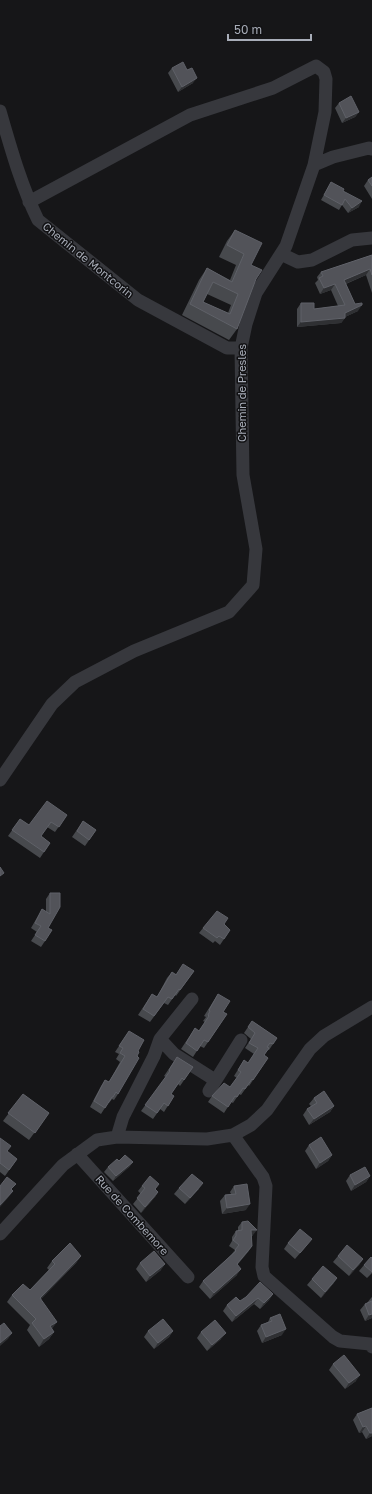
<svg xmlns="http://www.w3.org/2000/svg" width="372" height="1494" font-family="'Golos Text',sans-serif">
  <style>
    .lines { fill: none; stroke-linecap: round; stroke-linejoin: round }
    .minor { stroke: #37383d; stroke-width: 13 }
    .wall { fill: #47494d; fill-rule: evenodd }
    .shaded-wall { fill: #2f3033 }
    .building { fill: #525359; stroke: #5f6168; fill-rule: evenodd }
    .labels { text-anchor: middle; stroke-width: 3; stroke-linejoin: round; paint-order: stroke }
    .street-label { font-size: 11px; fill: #a8adb8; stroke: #111113 }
  </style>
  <rect width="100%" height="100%" fill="#161618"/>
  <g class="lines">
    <path class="minor" d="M 0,111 C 11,149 21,185 38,220 L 138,300 L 227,348 L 241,348
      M 314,165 L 333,157 L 369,148 L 372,149
      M 281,254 L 298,262 L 312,260 L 352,240 L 372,238
      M 0,780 L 52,704 L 75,682 L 134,651 L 229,612 L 253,585 L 256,549 L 243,475 L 241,348 L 246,324 L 256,293 L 286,246 L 314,165 L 325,112 L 326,79 L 324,72 L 316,66 L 273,88 L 190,115 L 29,202
      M 160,1039 L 174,1054 L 215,1080
      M 209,1091 L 241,1040
      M 233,1135 L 263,1177 L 266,1186 L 262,1267 L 264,1276 L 333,1337 L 340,1341 L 370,1344 L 372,1347
      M 117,1137 L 123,1117 L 154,1056 L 160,1039 L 192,999
      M 77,1154 L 188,1277
      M 0,1234 L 63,1165 L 97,1140 L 117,1137 L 207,1139 L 233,1135 L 251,1125 L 267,1110 L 310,1049 L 324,1036 L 372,1007"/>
  </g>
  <path class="wall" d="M 172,68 L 187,70 L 193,83 L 178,92 L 168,73 Z
    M 339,103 L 359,112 L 355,117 L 342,123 L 335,108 Z
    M 372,177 L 372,199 L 364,186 L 368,180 Z
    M 331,182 L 343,191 L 359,207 L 348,213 L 342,205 L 339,210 L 321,200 Z
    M 235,230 L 251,265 L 256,279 L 237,329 L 229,340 L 182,315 L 199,280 L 207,268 L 230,280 L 236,265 L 219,257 L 227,241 ZM 207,294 L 231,305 L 228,313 L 203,302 Z
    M 372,255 L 372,293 L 366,275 L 346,284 L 358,311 L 345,317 L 345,318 L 341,323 L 297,327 L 297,309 L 301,303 L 314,309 L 338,306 L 331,290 L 320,294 L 315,283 L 318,280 L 317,277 L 321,272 Z
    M 67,815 L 55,832 L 47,827 L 41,836 L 50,843 L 40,858 L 8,836 L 20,819 L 29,825 Z
    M 83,821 L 96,830 L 85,846 L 72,837 Z
    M 50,893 L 60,893 L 48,928 L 45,941 L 41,947 L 31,941 L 37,932 L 31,928 L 42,909 L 46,912 L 46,899 Z
    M 224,924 L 230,930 L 220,945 L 215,941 L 213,943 L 199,933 L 203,928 Z
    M 194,971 L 176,996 L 175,995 L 168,1005 L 164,1003 L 150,1022 L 138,1015 L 152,994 L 157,997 L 167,978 L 172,972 L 176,974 Z
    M 218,994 L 223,1012 L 227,1014 L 204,1048 L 200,1046 L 193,1057 L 181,1049 L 195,1028 L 199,1031 L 205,1022 L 203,1021 L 206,1017 L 204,1016 Z
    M 252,1021 L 277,1038 L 269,1050 L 268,1050 L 264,1055 L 268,1058 L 249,1086 L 248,1085 L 241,1095 L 239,1094 L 233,1103 L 231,1102 L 224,1113 L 208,1102 L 212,1096 L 230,1087 L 237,1078 L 234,1076 L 244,1060 L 248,1063 L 254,1054 L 245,1048 L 251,1039 L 244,1033 Z
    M 129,1031 L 138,1051 L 118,1094 L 114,1100 L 112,1099 L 109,1103 L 108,1103 L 101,1114 L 90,1107 L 101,1086 L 105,1080 L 109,1082 L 120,1062 L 116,1059 L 119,1054 L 115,1052 Z
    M 177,1057 L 193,1067 L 180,1086 L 178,1084 L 171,1094 L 174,1096 L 164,1112 L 160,1109 L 153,1119 L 141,1111 L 166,1077 L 164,1076 Z
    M 23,1094 L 49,1113 L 29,1140 L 3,1121 Z
    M 314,1098 L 334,1106 L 330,1112 L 309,1125 L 303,1115 L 307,1109 L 311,1106 L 309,1104 Z
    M 0,1138 L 7,1152 L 17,1159 L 5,1176 L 0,1172 Z
    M 309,1145 L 332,1155 L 328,1161 L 316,1169 L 305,1151 Z
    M 119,1161 L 133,1162 L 129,1167 L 113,1181 L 104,1172 L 108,1167 Z
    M 350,1175 L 370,1176 L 366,1182 L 351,1191 L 346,1181 Z
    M 159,1184 L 155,1189 L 158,1192 L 155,1197 L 141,1213 L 133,1204 L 141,1194 L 138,1191 L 142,1186 Z
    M 234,1186 L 246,1210 L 222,1214 L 220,1201 L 225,1195 L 231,1194 L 230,1192 Z
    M 179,1188 L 199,1189 L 185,1204 L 174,1194 Z
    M 242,1222 L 253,1235 L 252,1236 L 252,1246 L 248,1252 L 237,1265 L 237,1275 L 210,1299 L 199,1287 L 203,1281 L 231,1255 L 235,1250 L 229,1246 L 232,1241 L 232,1237 L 236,1231 L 238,1231 L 238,1227 Z
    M 288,1243 L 307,1245 L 295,1259 L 284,1249 Z
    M 81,1256 L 76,1263 L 41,1299 L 52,1329 L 54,1332 L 49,1339 L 39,1347 L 27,1330 L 30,1325 L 7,1302 L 12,1295 L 30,1290 L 49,1270 L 47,1268 L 52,1261 Z
    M 338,1256 L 363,1259 L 359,1265 L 349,1276 L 333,1262 Z
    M 372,1258 L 372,1273 L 367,1278 L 359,1271 L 364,1265 Z
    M 140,1263 L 161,1270 L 146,1282 L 136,1269 Z
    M 337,1278 L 333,1284 L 321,1298 L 307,1285 L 312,1279 Z
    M 273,1294 L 269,1300 L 260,1309 L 254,1304 L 232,1322 L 223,1311 L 227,1305 L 240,1301 Z
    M 372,1297 L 372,1318 L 365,1321 L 360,1310 L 365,1304 L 367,1303 L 371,1298 Z
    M 270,1318 L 282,1335 L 262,1343 L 257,1331 L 261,1325 L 268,1322 Z
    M 148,1331 L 173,1331 L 169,1337 L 154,1349 L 144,1337 Z
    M 201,1332 L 221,1339 L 207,1351 L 197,1338 Z
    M 333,1364 L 356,1381 L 345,1389 L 329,1370 Z
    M 372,1408 L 372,1436 L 366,1439 L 362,1432 L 359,1433 L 353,1420 L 357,1414 Z"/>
  <path class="shaded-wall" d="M 197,78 L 193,83 L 178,92 L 182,87 Z
    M 359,112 L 355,117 L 342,123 L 346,118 Z
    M 362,201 L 359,207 L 348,213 L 352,208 Z
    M 370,269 L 366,275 L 340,286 L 344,280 Z
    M 335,284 L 331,290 L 320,294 L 324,288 Z
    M 362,305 L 358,311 L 343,318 L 345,318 L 341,323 L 297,327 L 301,322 L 345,313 Z
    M 334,1106 L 330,1112 L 309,1125 L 314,1119 Z
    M 332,1155 L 328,1161 L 316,1169 L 320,1163 Z
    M 133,1162 L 129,1167 L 113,1181 L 116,1176 Z
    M 370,1176 L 366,1182 L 351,1191 L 355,1185 Z
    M 203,1183 L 199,1189 L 185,1204 L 190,1198 Z
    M 13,1191 L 7,1199 L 0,1207 L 0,1205 Z
    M 158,1192 L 155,1197 L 141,1213 L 145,1207 Z
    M 250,1204 L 246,1210 L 222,1214 L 227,1208 Z
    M 251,1230 L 257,1230 L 253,1235 L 247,1236 Z
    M 252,1246 L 248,1252 L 233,1270 L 237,1264 Z
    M 81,1256 L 76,1263 L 35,1305 L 40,1298 Z
    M 363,1259 L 359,1265 L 349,1276 L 353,1270 Z
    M 165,1264 L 161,1270 L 146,1282 L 150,1276 Z
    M 241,1269 L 237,1275 L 210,1299 L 214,1293 Z
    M 337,1278 L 333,1284 L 321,1298 L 325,1292 Z
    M 273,1294 L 269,1300 L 260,1309 L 264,1303 Z
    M 258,1298 L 254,1304 L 232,1322 L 236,1316 Z
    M 372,1314 L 372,1318 L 365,1321 L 369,1315 Z
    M 57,1322 L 52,1329 L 45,1334 L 50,1326 Z
    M 286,1329 L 282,1335 L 262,1343 L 266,1337 Z
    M 173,1331 L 169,1337 L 154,1349 L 158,1343 Z
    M 54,1332 L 49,1339 L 39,1347 L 44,1339 Z
    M 12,1333 L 8,1339 L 0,1346 L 0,1343 Z
    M 226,1333 L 221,1339 L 207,1351 L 212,1345 Z
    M 360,1375 L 356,1381 L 345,1389 L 349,1383 Z
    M 366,1426 L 362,1432 L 359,1433 L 363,1427 Z
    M 370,1433 L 372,1433 L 372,1436 L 366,1439 Z"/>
  <path class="building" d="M 183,62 L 187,70 L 192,68 L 197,78 L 182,87 L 172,68 Z
    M 351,96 L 359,112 L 346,118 L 339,103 Z
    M 372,177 L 372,186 L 368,180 Z
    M 331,182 L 344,189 L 343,191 L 362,201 L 352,208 L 345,199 L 342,205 L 324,195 Z
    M 235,230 L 262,243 L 251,265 L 262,270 L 256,279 L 237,329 L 190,304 L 207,268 L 232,282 L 244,254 L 227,245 ZM 213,282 L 238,294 L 230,314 L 203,302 Z
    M 372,255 L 372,275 L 370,269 L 344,280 L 355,304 L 362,303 L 362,305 L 345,313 L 345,318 L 301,322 L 301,303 L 314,303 L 314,309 L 345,305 L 335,284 L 324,288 L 319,278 L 323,276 L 321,272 Z
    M 47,801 L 67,815 L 59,827 L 51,822 L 41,836 L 50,843 L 44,852 L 12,830 L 20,819 L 29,825 Z
    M 83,821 L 96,830 L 89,840 L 77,831 Z
    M 0,867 L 4,873 L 0,876 Z
    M 50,893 L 60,893 L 60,907 L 48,928 L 52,930 L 45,941 L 35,935 L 41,926 L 35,923 L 42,909 L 50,914 Z
    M 217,911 L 228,918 L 224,924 L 230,930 L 224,939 L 219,936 L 217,938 L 203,928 Z
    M 183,964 L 194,971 L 180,990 L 179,989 L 172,999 L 168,997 L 154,1016 L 143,1009 L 152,994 L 157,997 L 172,972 L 176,975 Z
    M 218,994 L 230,1001 L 223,1012 L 227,1014 L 208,1042 L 204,1040 L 197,1051 L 186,1043 L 195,1028 L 199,1031 L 209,1016 L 208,1015 L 210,1011 L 209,1010 Z
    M 252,1021 L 277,1038 L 273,1044 L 270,1043 L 267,1047 L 269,1048 L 264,1055 L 268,1058 L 253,1080 L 252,1079 L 245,1089 L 243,1088 L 237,1097 L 235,1096 L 228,1107 L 212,1096 L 224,1083 L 230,1087 L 241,1072 L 238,1070 L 244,1060 L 248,1063 L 258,1048 L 249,1043 L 255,1033 L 248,1027 Z
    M 129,1031 L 144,1040 L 138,1051 L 139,1052 L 137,1056 L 139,1058 L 118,1094 L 116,1092 L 113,1097 L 112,1097 L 105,1108 L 94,1101 L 105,1080 L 109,1082 L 125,1056 L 120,1053 L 123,1048 L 119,1046 Z
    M 177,1057 L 193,1067 L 184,1080 L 182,1078 L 171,1094 L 174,1096 L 168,1106 L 164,1103 L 157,1113 L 145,1105 L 170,1071 L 169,1070 Z
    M 324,1091 L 334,1106 L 314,1119 L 307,1109 L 317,1103 L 314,1098 Z
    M 23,1094 L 49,1113 L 35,1133 L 8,1113 Z
    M 321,1137 L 332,1155 L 320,1163 L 309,1145 Z
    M 0,1138 L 11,1146 L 7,1151 L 17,1159 L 9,1170 L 0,1163 Z
    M 125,1155 L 133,1162 L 116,1176 L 108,1167 L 117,1159 L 119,1161 Z
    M 365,1167 L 370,1176 L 355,1185 L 350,1175 Z
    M 192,1174 L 203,1183 L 190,1198 L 179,1188 Z
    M 150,1176 L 159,1184 L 155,1189 L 158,1192 L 145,1207 L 137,1198 L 145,1188 L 142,1186 Z
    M 7,1177 L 16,1184 L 11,1189 L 13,1191 L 0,1205 L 0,1186 Z
    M 247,1184 L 250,1204 L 227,1208 L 225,1195 L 236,1194 L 234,1186 Z
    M 248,1221 L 257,1230 L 251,1230 L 252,1246 L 237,1264 L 241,1269 L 214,1293 L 203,1281 L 236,1251 L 235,1250 L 239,1245 L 233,1240 L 236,1236 L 236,1231 L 242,1230 L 242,1222 Z
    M 300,1229 L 312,1239 L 300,1253 L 288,1243 Z
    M 70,1243 L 81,1256 L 40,1298 L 57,1322 L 50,1326 L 54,1332 L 44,1339 L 32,1323 L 36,1319 L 12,1295 L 23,1284 L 30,1290 L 55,1264 L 52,1261 Z
    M 347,1245 L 363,1259 L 353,1270 L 338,1256 Z
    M 154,1251 L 165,1264 L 150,1276 L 140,1263 Z
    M 371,1257 L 372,1258 L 372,1272 L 364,1265 Z
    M 323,1266 L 337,1278 L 325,1292 L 312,1279 Z
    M 260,1282 L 273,1294 L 264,1303 L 258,1298 L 236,1316 L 227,1305 L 236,1297 L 240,1301 L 246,1297 Z
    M 372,1301 L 372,1314 L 369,1315 L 365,1304 Z
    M 280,1314 L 286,1329 L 266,1337 L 261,1325 L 272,1321 L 270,1318 Z
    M 163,1319 L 173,1331 L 158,1343 L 148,1331 Z
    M 215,1320 L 226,1333 L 212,1345 L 201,1332 Z
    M 4,1323 L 12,1333 L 0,1343 L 0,1326 Z
    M 344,1355 L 360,1375 L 349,1383 L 333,1364 Z
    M 372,1408 L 372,1433 L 370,1433 L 366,1426 L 363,1427 L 357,1414 Z"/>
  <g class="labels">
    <g class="street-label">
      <text transform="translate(88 260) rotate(39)" y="4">Chemin de Montcorin</text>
      <text transform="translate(242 393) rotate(-90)" y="4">Chemin de Presles</text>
      <text transform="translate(132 1215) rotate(48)" y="4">Rue de Combemore</text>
    </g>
  </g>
  <path d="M228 34v6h83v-6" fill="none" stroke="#a8adb8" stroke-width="2"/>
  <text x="234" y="34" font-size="12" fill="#a8adb8" stroke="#111113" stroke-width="3" paint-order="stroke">50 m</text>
</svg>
